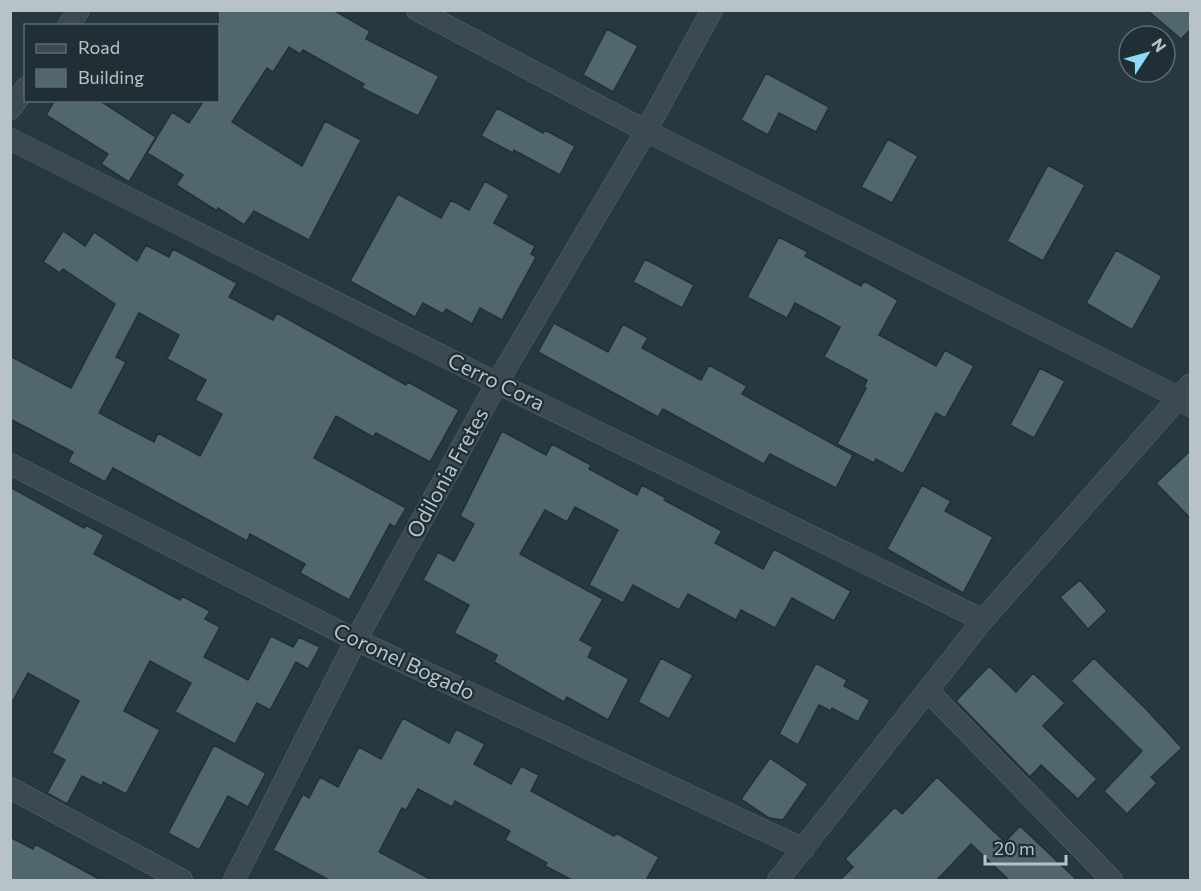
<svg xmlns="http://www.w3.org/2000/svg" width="1201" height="891" font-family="Commissioner,sans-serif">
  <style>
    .building { fill: #51666d; stroke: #213137; stroke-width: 1.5; fill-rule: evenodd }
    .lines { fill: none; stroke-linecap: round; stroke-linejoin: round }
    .street-casing { stroke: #58676d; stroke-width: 22 }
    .street { stroke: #3a4a50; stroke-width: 21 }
    .labels { text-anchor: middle; stroke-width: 4.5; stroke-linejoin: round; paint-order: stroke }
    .street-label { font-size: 21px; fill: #b6c4ca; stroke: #1f2f35 }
  </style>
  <rect width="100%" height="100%" fill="#263940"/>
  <path class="building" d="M 218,10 L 333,10 L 370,31 L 366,39 L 439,76 L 418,116 L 362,88 L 364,84 L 303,50 L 300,54 L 289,47 L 273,72 L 267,68 L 232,122 L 302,166 L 325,121 L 361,140 L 309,240 L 254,211 L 244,225 L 218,208 L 217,211 L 176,185 L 183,175 L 147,153 L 172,112 L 189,123 L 204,100 L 218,100 Z
    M 1147,10 L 1191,10 L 1191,29 L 1181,39 Z
    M 607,29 L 638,46 L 613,92 L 583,75 Z
    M 766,73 L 829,107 L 816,132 L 779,113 L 768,135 L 741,120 Z
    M 55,100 L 99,100 L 156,137 L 129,182 L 101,164 L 108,154 L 46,115 Z
    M 497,108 L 543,133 L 545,130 L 575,146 L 560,175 L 514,150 L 513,153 L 481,136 Z
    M 888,139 L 918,156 L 892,203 L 861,187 Z
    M 1048,165 L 1085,185 L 1043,261 L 1007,241 Z
    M 485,181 L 509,195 L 494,223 L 535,246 L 531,254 L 536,257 L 502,320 L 480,308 L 472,324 L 446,309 L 443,314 L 423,303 L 415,317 L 350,281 L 398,194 L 441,218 L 451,200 L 469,210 Z
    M 63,231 L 85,246 L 94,232 L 137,261 L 146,245 L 169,257 L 173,249 L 237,283 L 229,297 L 273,320 L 277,313 L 406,385 L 408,382 L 459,410 L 430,462 L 376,433 L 373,437 L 336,416 L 314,458 L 406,508 L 395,527 L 390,524 L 349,600 L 300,573 L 305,564 L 250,534 L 247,541 L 113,468 L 105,482 L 68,462 L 73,452 L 10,419 L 10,356 L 71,388 L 115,304 L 63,269 L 60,273 L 43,262 ZM 139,313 L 179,335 L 167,359 L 206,380 L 195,400 L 222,414 L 200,456 L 158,433 L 154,442 L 99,413 L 126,362 L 116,357 Z
    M 779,237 L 808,252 L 805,256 L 861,286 L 864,281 L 898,300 L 879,335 L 936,366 L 945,350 L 974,366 L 945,418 L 936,413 L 903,474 L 876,459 L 874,463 L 837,444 L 866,388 L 864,387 L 867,380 L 824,357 L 840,327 L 795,303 L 787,318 L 747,297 Z
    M 1116,250 L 1162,276 L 1132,330 L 1086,303 Z
    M 645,259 L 694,285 L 682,308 L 633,282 Z
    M 554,323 L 608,352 L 623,324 L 648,338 L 642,348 L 701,380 L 709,365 L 747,386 L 742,394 L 853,455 L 836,488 L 770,454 L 764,464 L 663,409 L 658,417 L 538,352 Z
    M 1040,368 L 1065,381 L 1034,438 L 1010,425 Z
    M 502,431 L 546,455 L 552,444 L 591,465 L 589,469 L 637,495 L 642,485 L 666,498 L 664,500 L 722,531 L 715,543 L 763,569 L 774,549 L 851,591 L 834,621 L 792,598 L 775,628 L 741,610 L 736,620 L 688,594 L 679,610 L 633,585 L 623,603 L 589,585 L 618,530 L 575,507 L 567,522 L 545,510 L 520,554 L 603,599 L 580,640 L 593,647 L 588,657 L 629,679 L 608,720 L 567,697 L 564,702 L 494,662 L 497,655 L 454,633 L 469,605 L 423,580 L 438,552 L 454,561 L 474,524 L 460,516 Z
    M 1191,450 L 1191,519 L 1156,483 Z
    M 922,485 L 951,501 L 945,511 L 993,537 L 963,593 L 887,549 Z
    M 10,487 L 84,528 L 86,525 L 104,535 L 94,554 L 180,600 L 182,596 L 210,611 L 205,619 L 220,627 L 204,657 L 248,680 L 271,636 L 293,647 L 299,637 L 320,647 L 308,669 L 296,662 L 270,710 L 257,703 L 235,744 L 175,712 L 191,683 L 150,661 L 124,711 L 160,730 L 126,794 L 103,782 L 102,786 L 82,776 L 67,804 L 47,793 L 65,760 L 52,753 L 79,701 L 28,673 L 10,706 Z
    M 1080,580 L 1107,611 L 1088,629 L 1060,597 Z
    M 661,658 L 693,675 L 669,719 L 638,702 Z
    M 1094,658 L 1147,710 L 1182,748 L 1151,777 L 1157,783 L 1127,814 L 1104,791 L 1142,751 L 1071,681 Z
    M 816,663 L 847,680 L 844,686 L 870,700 L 858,722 L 832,708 L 831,711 L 819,705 L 798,745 L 779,734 Z
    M 989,666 L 1016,692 L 1033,673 L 1065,703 L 1043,726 L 1097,779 L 1078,799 L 1041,765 L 1030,777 L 956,701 Z
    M 403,718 L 449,743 L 456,729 L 485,744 L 474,764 L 511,784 L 521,766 L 539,775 L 531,791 L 614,836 L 616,833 L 659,857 L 646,880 L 572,880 L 545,866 L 547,863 L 505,840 L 510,831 L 455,801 L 452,807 L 418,789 L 406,810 L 402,808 L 379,852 L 432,880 L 329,880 L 273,850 L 303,794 L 309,798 L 320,777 L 338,787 L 359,747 L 381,759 Z
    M 214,745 L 266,773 L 248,807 L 228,796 L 199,850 L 168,833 Z
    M 770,758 L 808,784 L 783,820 L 769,818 L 741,799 Z
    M 937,777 L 1005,842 L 1020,826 L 1077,880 L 1009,880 L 971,844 L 937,880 L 840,880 L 853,867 L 845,859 L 895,807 L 902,814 Z
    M 10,837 L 33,849 L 35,844 L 101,880 L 10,880 Z"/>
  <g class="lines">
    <g class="street-casing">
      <path id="street" d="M 417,10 L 646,131 L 1180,398 L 1190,406
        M 68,26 L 79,10
        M 10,109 L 26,88
        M 10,139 L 497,383 L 983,620
        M 10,464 L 356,640 L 804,849
        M 928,691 L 1112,880
        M 10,788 L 182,880
        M 234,880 L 356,640 L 497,383 L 646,131 L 712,10
        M 778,880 L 983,620 L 1190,385"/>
    </g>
    <use href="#street" class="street"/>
  </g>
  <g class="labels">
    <g class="street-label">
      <text transform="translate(496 382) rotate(26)" y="7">Cerro Cora</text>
      <text transform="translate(448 473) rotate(-61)" y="7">Odilonia Fretes</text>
      <text transform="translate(404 662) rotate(25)" y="7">Coronel Bogado</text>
    </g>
  </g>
  <rect width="1201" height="891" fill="none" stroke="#b6c4ca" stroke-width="24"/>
  <rect x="24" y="24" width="195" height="78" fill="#1f2f35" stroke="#5b6b71" stroke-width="1.5"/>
  <rect x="36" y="44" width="30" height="9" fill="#3a4a50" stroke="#5b6b71" stroke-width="1.5"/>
  <text x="78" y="54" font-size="18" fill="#b6c4ca">Road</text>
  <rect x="36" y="69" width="30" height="18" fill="#51666d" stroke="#5b6b71" stroke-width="1.5"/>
  <text x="78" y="84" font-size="18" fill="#b6c4ca">Building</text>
  <g transform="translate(1147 54) rotate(54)"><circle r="28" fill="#1f2f35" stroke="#5b6b71" stroke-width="1.5"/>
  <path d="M0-4.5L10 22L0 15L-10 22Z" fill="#8fd8f7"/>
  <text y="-9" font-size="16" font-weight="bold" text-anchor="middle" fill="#b6c4ca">N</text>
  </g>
  <path d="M985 855v9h81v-9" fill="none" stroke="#b6c4ca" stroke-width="3"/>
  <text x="994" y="855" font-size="18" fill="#b6c4ca" stroke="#1f2f35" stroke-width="4.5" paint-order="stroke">20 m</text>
</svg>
